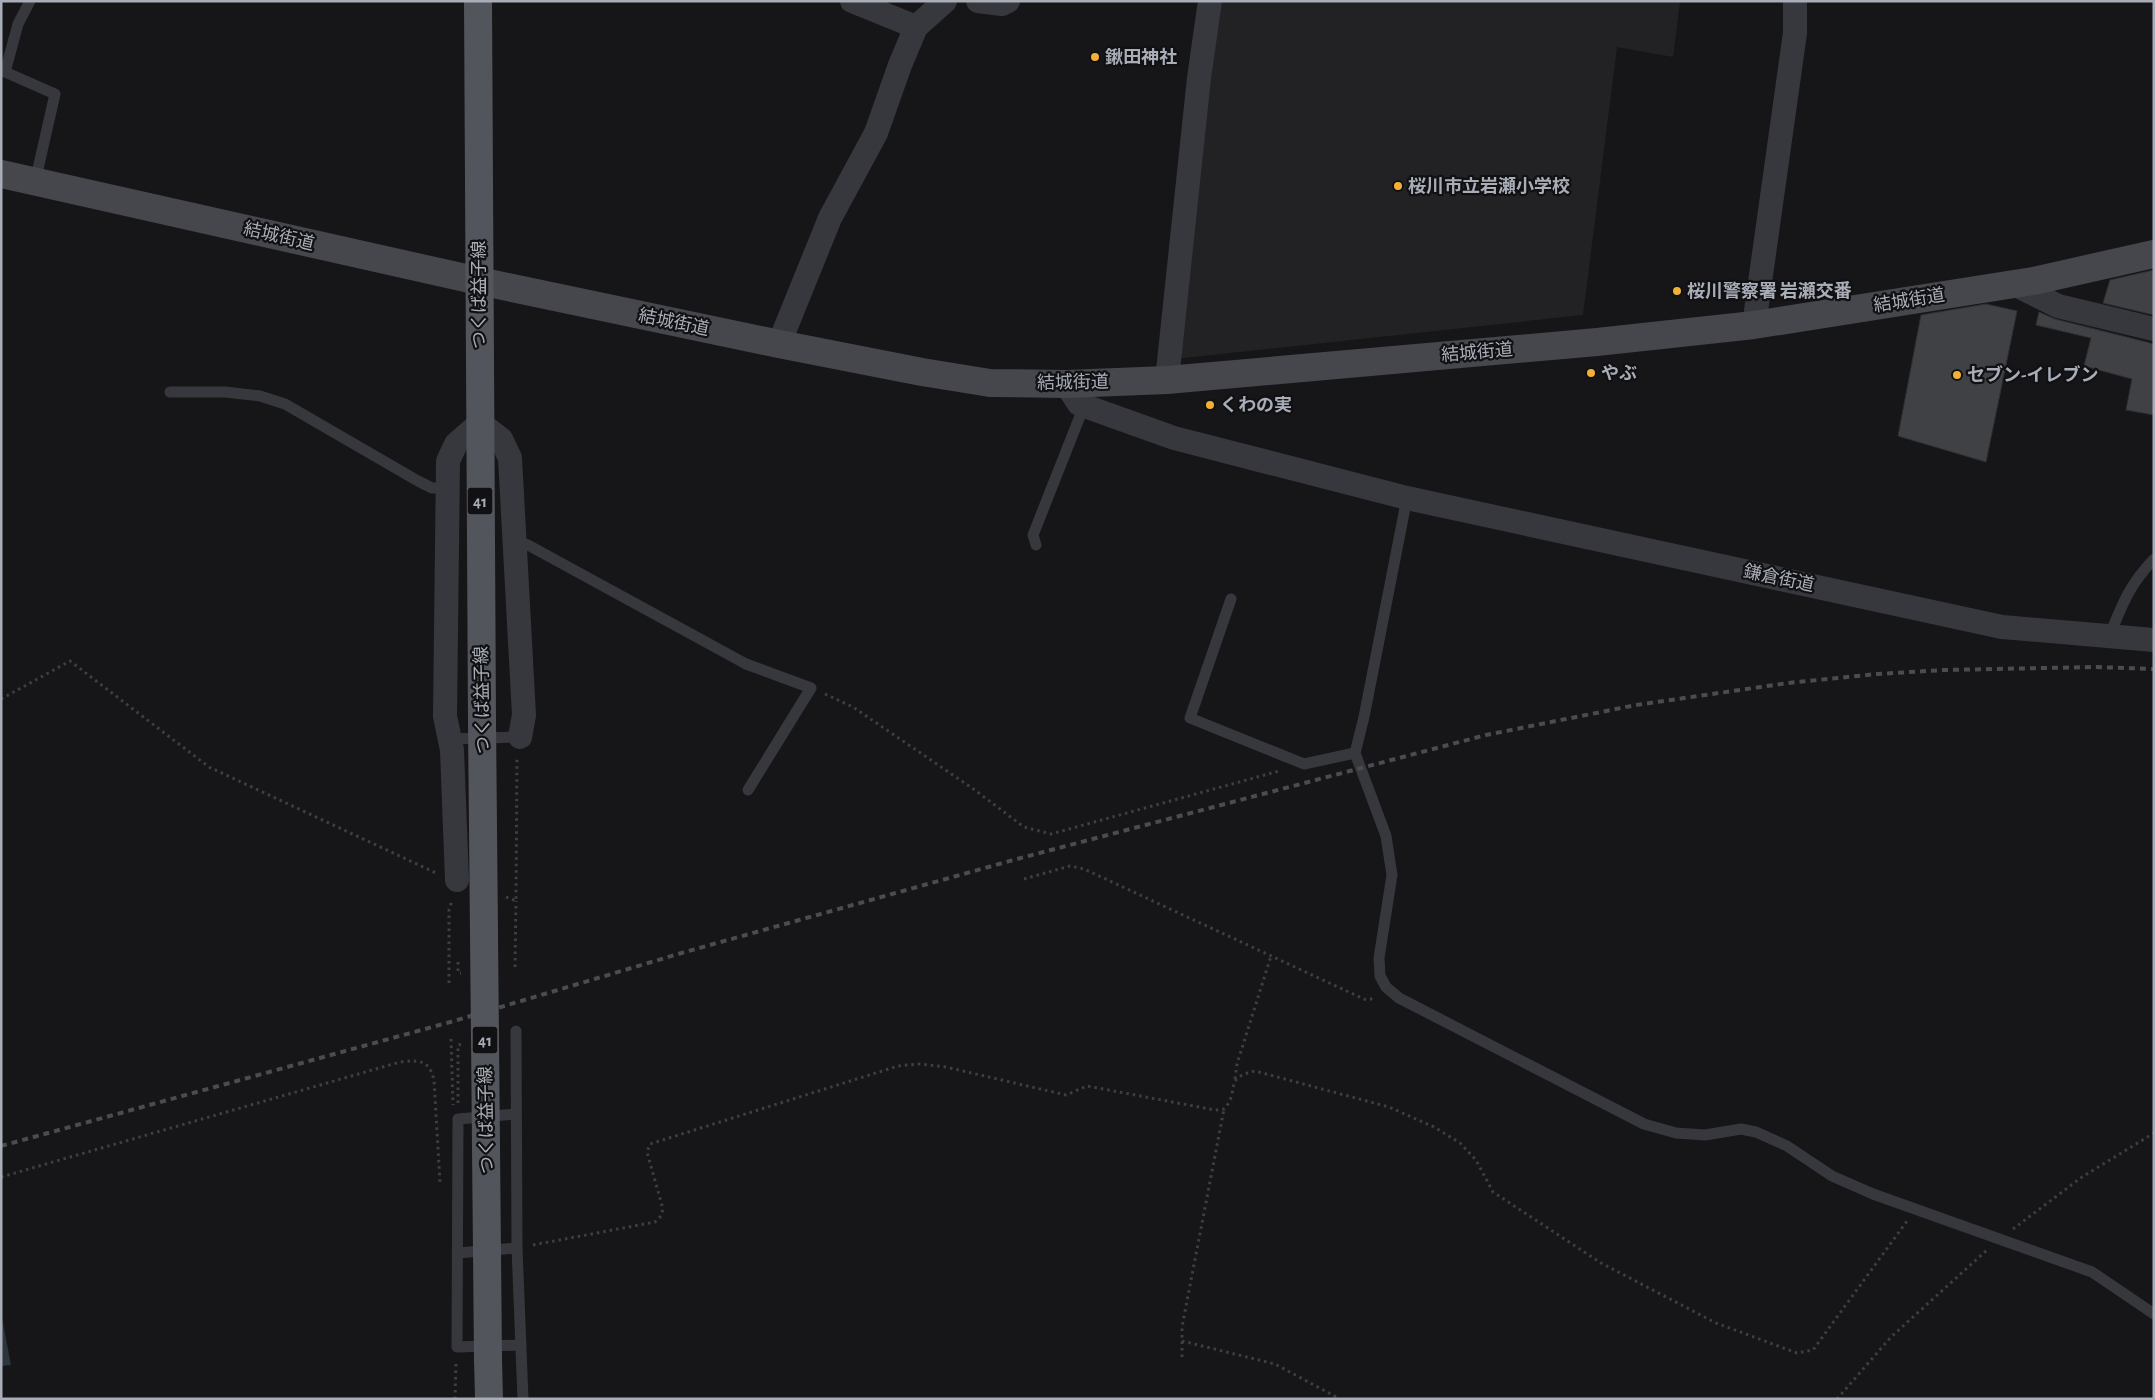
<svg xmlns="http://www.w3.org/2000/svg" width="2155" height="1400" font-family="'Alegreya Sans','Noto Sans JP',sans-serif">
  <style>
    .built { fill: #222225 }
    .water { fill: #2c353c }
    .building { fill: #404145; stroke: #303034 }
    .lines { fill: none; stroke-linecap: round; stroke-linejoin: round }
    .path { stroke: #3d3f44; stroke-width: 3; stroke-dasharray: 2.5 4; stroke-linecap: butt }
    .lane { stroke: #37383d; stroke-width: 11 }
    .street { stroke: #37383d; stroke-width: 24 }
    .secondary { stroke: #45474d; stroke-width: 28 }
    .primary { stroke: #53555c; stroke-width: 28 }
    .rail { stroke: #4a4c52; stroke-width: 4; stroke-dasharray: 6 5; stroke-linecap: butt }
    .primary-bridge { stroke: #53555c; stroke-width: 28 }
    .poi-dot { fill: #f2b134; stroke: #111113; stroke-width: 2 }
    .labels { text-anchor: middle; stroke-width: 4.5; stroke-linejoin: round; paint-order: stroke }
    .shield { fill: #111113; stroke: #7b7e86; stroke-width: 1 }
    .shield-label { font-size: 16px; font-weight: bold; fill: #a8adb8 }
    .poi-label { font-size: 18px; font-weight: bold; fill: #a8adb8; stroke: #111113; text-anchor: start }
    .street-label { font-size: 18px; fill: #a8adb8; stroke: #111113 }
  </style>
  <rect width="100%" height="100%" fill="#161618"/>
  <path class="built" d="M 1218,1 L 1680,1 L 1673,57 L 1617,47 L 1583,315 L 1175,359 Z"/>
  <path class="water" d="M 1,1313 L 11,1365 L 1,1366 Z"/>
  <path class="building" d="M 2154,270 L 2154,315 L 2103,303 L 2110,280 Z
    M 1986,304 L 2017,311 L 1986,462 L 1898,436 L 1921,315 Z
    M 2039,312 L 2055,319 L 2154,344 L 2154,415 L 2126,410 L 2132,379 L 2084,366 L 2091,338 L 2036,325 Z"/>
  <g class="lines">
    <path class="path" d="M 825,694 L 853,707 L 972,788 L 1024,827 L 1051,834 L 1279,771
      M 1,699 L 70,661 L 209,767 L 436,873
      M 1024,879 L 1070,866 L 1084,869 L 1366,1000 L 1376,998
      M 506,897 L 516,901 L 517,757
      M 458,962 L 458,973 L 461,973
      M 515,967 L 516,901
      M 449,983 L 449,910 L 452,900
      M 451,1039 L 453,1105
      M 1235,1079 L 1237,1064 L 1271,956
      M 458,1103 L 458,1045 L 463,1044
      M 1,1177 L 400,1062 C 418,1060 429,1059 434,1080 L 440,1182
      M 2013,1229 L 2082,1177 L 2154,1133
      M 533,1245 L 655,1222 L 661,1216 L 663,1209 L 647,1152 L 650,1144 L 898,1066 L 919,1064 L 946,1067 L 1066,1095 L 1087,1086 L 1215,1110 L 1224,1109 C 1241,1091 1222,1078 1255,1071 L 1389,1107 L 1434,1127 L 1460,1143 L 1476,1160 L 1493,1192 L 1601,1263 L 1716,1323 L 1797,1353 L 1813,1350 L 1907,1221
      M 1182,1341 L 1275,1364 L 1340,1399
      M 1182,1357 L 1182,1327 L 1224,1109
      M 455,1399 L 456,1362
      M 1837,1399 L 1891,1337 L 1987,1250"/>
    <path class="lane" d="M 30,1 L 18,24 L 5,72 L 55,94 L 35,182
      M 170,392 L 225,392 L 260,396 L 285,404 L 418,481 L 432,488 L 447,488
      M 1407,498 L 1364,717 L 1355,753 L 1386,836 L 1392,875 L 1379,958 L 1380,976 L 1386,987 L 1399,998 L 1644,1124 L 1676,1133 L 1705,1135 L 1741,1129 L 1756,1132 L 1787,1146 L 1832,1176 L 1873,1194 L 2092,1272 L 2154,1314
      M 515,541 L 528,545 L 746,664 L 811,688 L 748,790
      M 1036,545 L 1033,535 L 1084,406
      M 1231,599 L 1190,718 L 1304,764 L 1355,753
      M 2109,637 C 2122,605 2129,585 2154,559
      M 450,739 L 520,737
      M 516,1031 L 517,1248 L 523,1399
      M 516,1114 L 458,1119 L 457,1347 L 521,1345
      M 458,1253 L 517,1248"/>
    <path class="street" d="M 852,1 L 916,27
      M 978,1 L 1002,4 L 1008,1
      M 2014,284 L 2058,306 L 2154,329
      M 1754,325 L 1795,33 L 1795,1
      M 779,344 L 830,218 L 876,133 L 900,65 L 916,27 L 945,1
      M 1167,380 L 1199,78 L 1210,1
      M 1066,384 L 1079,404 L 1174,438 L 1407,498 L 2002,627 L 2154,640
      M 457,880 L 452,750 L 445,716 L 448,461 L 456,444 L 480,423 L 501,439 L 510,458 L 524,715 L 520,737"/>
    <path class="secondary" d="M 1,174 L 479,281 L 779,344 L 922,372 L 990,383 L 1066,384 L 1167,380 L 1597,342 L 1754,325 L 2033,281 L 2154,254"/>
    <path class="primary" d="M 478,1 L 482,721
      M 488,1359 L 489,1399"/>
    <path class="rail" d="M 1,1146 L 454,1021 L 685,952 L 1017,859 L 1486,735 L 1636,705 L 1788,683 L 1877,674 L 1944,670 L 2096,667 L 2154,669"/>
    <path class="primary-bridge" d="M 482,721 L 488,1359"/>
  </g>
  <g class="poi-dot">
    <circle cx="1095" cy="57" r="5"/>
    <circle cx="1398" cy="186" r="5"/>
    <circle cx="1677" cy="291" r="5"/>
    <circle cx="1591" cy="373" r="5"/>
    <circle cx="1957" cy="375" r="5"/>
    <circle cx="1210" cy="405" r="5"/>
  </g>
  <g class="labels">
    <g class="shield">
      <rect x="467.5" y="487.5" width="25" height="27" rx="4"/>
      <rect x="472.5" y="1026.5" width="25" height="27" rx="4"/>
    </g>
    <g class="shield-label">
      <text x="480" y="507">41</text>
      <text x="485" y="1046">41</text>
    </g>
    <g class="poi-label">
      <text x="1105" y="63">鍬田神社</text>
      <text x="1408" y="192">桜川市立岩瀬小学校</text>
      <text x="1687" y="297">桜川警察署 岩瀬交番</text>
      <text x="1601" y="379">やぶ</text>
      <text x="1967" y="381">セブン-イレブン</text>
      <text x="1220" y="411">くわの実</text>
    </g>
    <g class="street-label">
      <text transform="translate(279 236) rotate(13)" y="6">結城街道</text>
      <text transform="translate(479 295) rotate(-90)" y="6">つくば益子線</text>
      <text transform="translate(1909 300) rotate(-9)" y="6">結城街道</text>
      <text transform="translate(674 322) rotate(12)" y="6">結城街道</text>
      <text transform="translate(1477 352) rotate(-5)" y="6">結城街道</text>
      <text transform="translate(1073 382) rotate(-1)" y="6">結城街道</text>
      <text transform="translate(1779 578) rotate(12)" y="6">鎌倉街道</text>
      <text transform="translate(482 700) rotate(-91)" y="6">つくば益子線</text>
      <text transform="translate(486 1120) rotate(-91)" y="6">つくば益子線</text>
    </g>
  </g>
  <rect width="2155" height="1400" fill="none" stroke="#a8adb8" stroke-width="5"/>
</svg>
